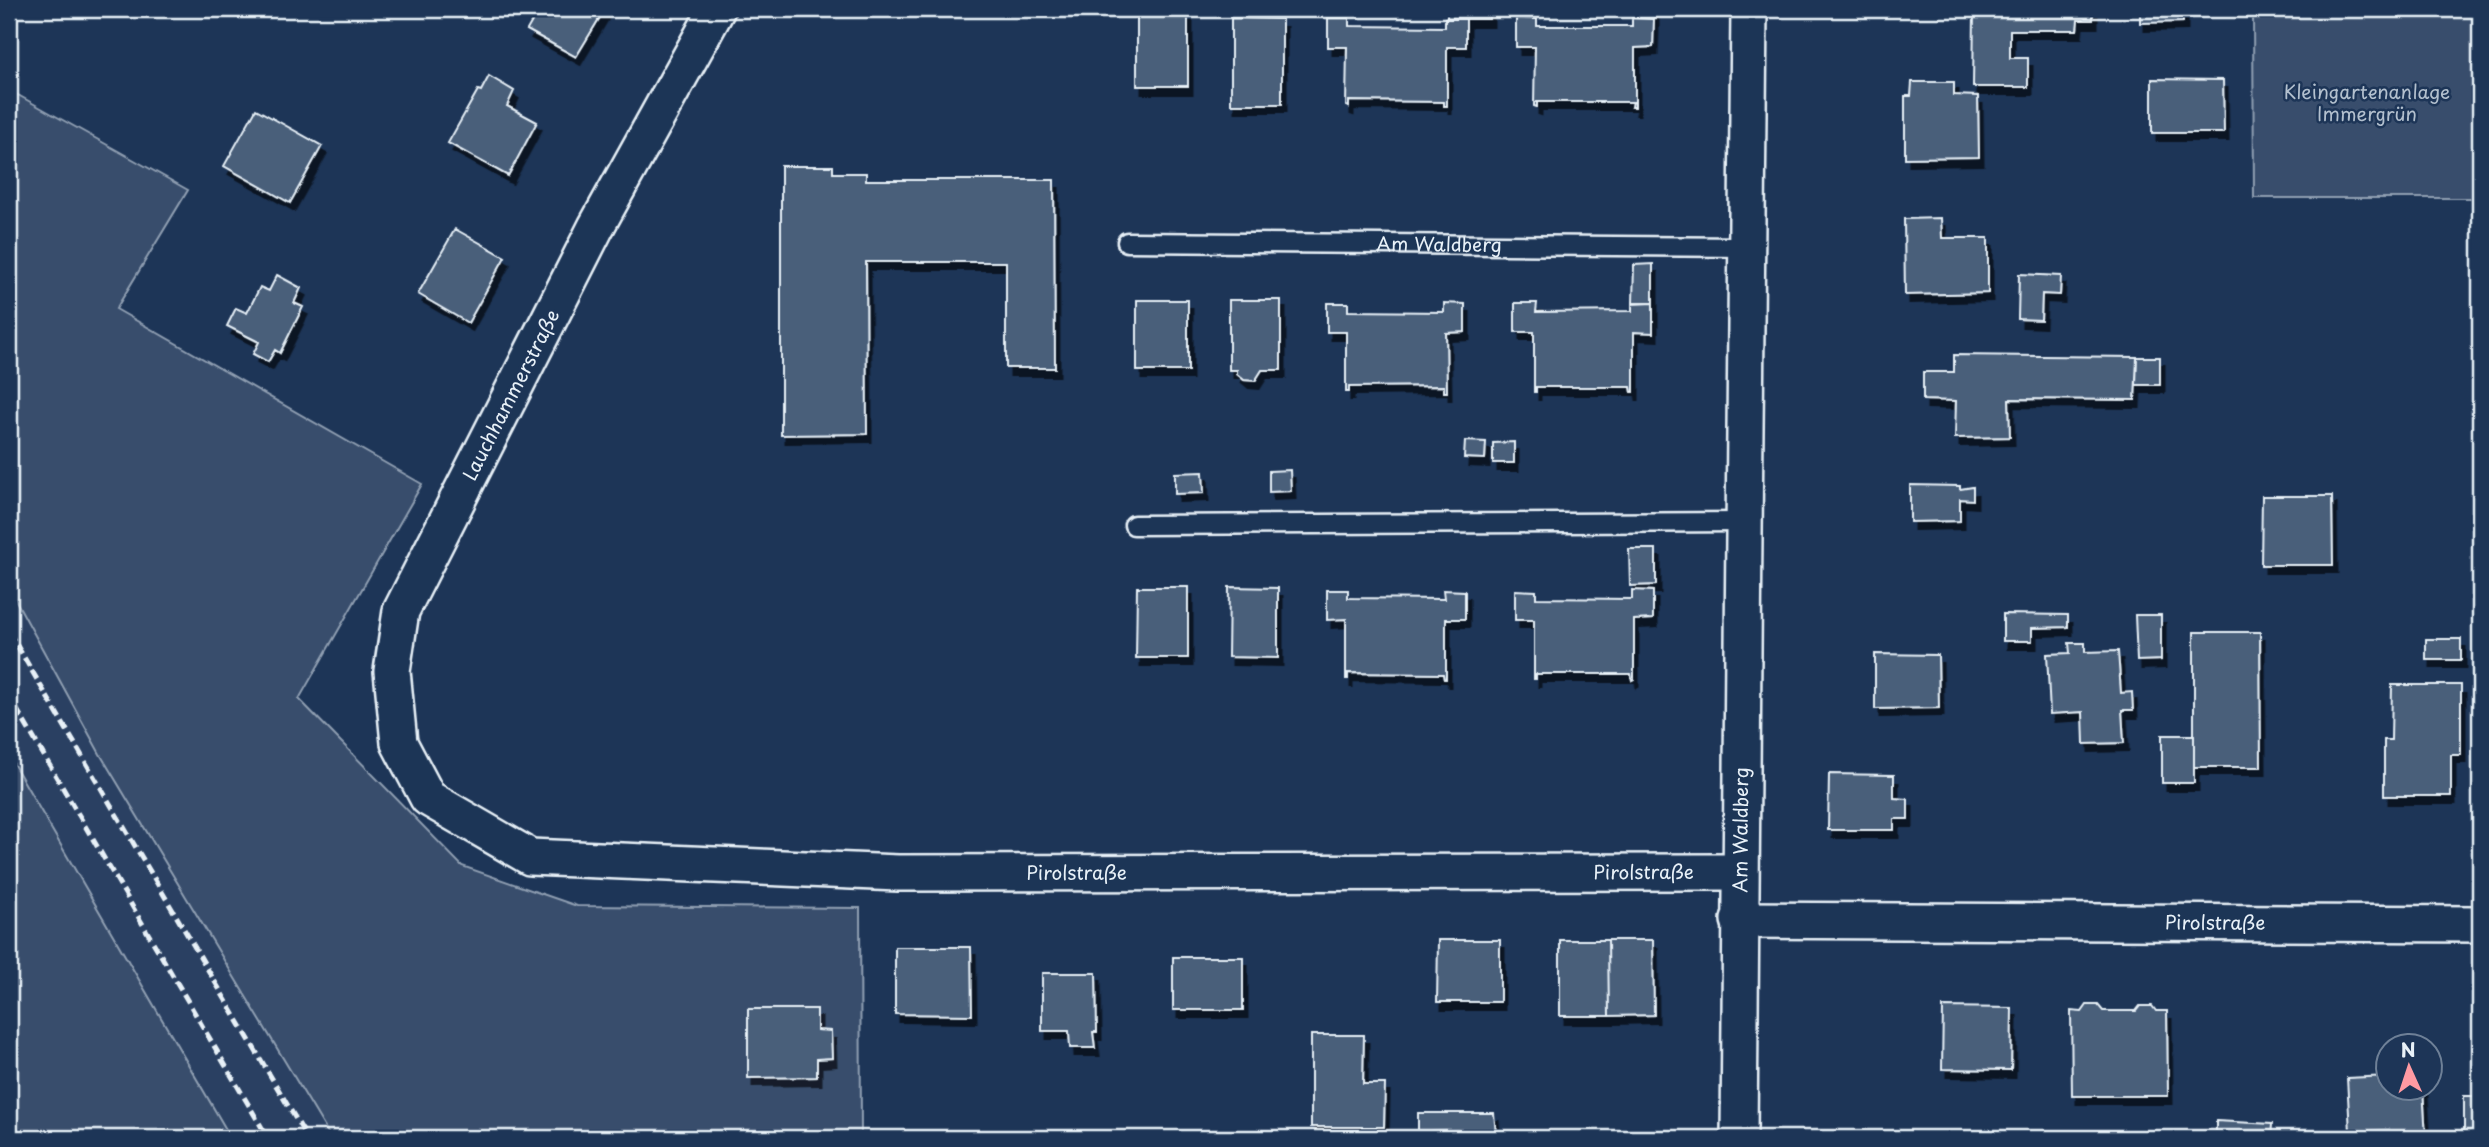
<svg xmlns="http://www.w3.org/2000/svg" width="2489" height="1147" font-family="'Playpen Sans',sans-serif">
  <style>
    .built { fill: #2a4162 }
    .green { fill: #374d6c; stroke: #909fb2; stroke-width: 2 }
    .building { fill: #495e7a; stroke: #e8f1f8; stroke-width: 2; filter: url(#shadow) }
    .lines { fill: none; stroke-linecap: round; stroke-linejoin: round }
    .service-casing { stroke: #e8f1f8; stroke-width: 23 }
    .minor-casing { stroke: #e8f1f8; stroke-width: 40 }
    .service { stroke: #1d3557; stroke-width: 18 }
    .minor { stroke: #1d3557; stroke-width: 35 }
    .rail { stroke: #e8f1f8; stroke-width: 5; stroke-dasharray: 10 5; stroke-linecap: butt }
    .labels { text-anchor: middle; stroke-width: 5; stroke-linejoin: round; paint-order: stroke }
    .park-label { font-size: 19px; fill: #b3c0ce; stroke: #1d3557 }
    .street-label { font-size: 19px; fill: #e8f1f8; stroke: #1d3557 }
  </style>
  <defs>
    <filter id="shadow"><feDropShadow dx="4.5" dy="8" stdDeviation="0" flood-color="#0009"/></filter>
  </defs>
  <rect width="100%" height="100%" fill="#1d3557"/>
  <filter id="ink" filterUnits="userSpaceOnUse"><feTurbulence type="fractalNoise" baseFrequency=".0143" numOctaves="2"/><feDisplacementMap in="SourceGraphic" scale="14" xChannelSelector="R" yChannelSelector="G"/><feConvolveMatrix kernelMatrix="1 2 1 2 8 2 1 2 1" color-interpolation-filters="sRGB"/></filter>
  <g filter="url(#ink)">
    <path class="built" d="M 9,588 L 100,754 L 331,1138 L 231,1138 L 9,756 Z"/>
    <path class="green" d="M 2253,9 L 2480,9 L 2480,198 L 2254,198 Z
      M 9,90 L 188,190 L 116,309 L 422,484 L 299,699 L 462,866 L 577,906 L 860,908 L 861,1138 L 331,1138 L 100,754 L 9,588 Z
      M 9,756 L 231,1138 L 9,1138 Z"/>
    <path class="building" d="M 539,9 L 605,9 L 576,57 L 527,30 Z
      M 1447,9 L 1489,9 L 1489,19 L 1447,19 Z
      M 1632,9 L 1654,9 L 1654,19 L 1632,18 Z
      M 2010,9 L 2093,9 L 2093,20 L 2078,20 L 2077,30 L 2010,30 L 2010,58 L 2028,58 L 2028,87 L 1973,87 L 1974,12 L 2010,12 Z
      M 2140,9 L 2183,9 L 2183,22 L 2140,23 Z
      M 1188,14 L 1188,86 L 1137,86 L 1137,15 Z
      M 1231,18 L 1282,19 L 1282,104 L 1231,104 Z
      M 1328,18 L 1349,18 L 1349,26 L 1445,27 L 1445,18 L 1466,19 L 1466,47 L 1447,47 L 1447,106 L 1444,106 L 1444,102 L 1349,101 L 1349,107 L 1346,106 L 1347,47 L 1328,47 Z
      M 1516,18 L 1537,19 L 1537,26 L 1632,26 L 1632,18 L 1654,19 L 1653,47 L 1635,48 L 1635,107 L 1632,107 L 1633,102 L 1537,102 L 1537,107 L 1534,106 L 1535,47 L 1516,47 Z
      M 489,76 L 514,91 L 507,106 L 537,122 L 508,176 L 448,143 L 478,90 L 481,91 Z
      M 2152,79 L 2223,80 L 2224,133 L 2152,133 Z
      M 1912,82 L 1954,82 L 1954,95 L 1978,96 L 1979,157 L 1905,158 L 1905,96 L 1911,96 Z
      M 256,109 L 322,146 L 290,203 L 224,166 Z
      M 781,166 L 833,166 L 833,173 L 866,173 L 866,180 L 1054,180 L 1055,368 L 1006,368 L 1006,262 L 866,262 L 867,434 L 781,435 Z
      M 1941,218 L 1942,238 L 1988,238 L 1988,293 L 1905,295 L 1904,219 Z
      M 455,229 L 505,257 L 468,323 L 418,294 Z
      M 1653,264 L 1653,303 L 1633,303 L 1634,265 Z
      M 2019,274 L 2061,276 L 2060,295 L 2042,294 L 2041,320 L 2018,319 Z
      M 277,275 L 301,288 L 294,303 L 303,307 L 280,353 L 275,350 L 268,362 L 253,354 L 259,342 L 227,326 L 236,308 L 247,313 L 260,287 L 269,291 Z
      M 1137,300 L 1188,300 L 1188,371 L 1137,371 Z
      M 1229,300 L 1281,300 L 1281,370 L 1262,370 L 1255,381 L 1244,380 L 1237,374 L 1237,370 L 1229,370 Z
      M 1327,303 L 1348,303 L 1348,311 L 1444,312 L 1444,303 L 1465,304 L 1465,332 L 1446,333 L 1447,392 L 1444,392 L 1444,386 L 1349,387 L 1349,392 L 1346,392 L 1346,332 L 1327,332 Z
      M 1515,303 L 1537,303 L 1536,312 L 1632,311 L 1632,304 L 1653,303 L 1653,333 L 1634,332 L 1634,392 L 1632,392 L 1631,387 L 1536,387 L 1536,392 L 1534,392 L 1534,332 L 1515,332 Z
      M 1954,355 L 2137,357 L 2135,400 L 2009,399 L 2010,437 L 1955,438 L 1956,401 L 1923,400 L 1923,372 L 1954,372 Z
      M 2137,357 L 2160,357 L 2160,385 L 2136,385 Z
      M 1465,441 L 1486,442 L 1485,459 L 1464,458 Z
      M 1514,442 L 1514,463 L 1493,463 L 1493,443 Z
      M 1290,470 L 1291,491 L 1269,492 L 1269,471 Z
      M 1203,472 L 1204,493 L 1175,494 L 1175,473 Z
      M 1910,485 L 1960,486 L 1960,489 L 1973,487 L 1973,500 L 1960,499 L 1960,521 L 1910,522 Z
      M 2262,496 L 2332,496 L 2333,565 L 2261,565 Z
      M 1629,549 L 1656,549 L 1656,585 L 1630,586 Z
      M 1137,587 L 1188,587 L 1188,658 L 1136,658 Z
      M 1229,587 L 1278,588 L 1278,658 L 1228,657 Z
      M 1327,590 L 1348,590 L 1348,598 L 1444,599 L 1443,590 L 1465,591 L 1465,619 L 1446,619 L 1446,679 L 1444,679 L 1443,674 L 1348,673 L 1348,679 L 1346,679 L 1346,619 L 1327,620 Z
      M 1515,590 L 1536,591 L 1536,598 L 1632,599 L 1632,590 L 1653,591 L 1653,619 L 1634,620 L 1634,679 L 1632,680 L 1631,674 L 1536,674 L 1536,679 L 1534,679 L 1534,620 L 1515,620 Z
      M 2003,614 L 2068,615 L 2068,627 L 2032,628 L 2032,641 L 2003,641 Z
      M 2135,615 L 2161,615 L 2161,660 L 2137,661 Z
      M 2194,632 L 2260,632 L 2261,767 L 2194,767 Z
      M 2426,639 L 2461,639 L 2461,660 L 2426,660 Z
      M 2069,643 L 2085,643 L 2085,652 L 2118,651 L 2121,693 L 2132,692 L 2133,710 L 2122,710 L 2124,743 L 2084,744 L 2083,712 L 2050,714 L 2047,654 L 2070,653 Z
      M 1875,654 L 1938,655 L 1939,708 L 1875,709 Z
      M 2392,685 L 2461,685 L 2461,755 L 2451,755 L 2451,796 L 2384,796 L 2384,740 L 2391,740 Z
      M 2162,735 L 2194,735 L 2194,783 L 2162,783 Z
      M 1829,774 L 1894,775 L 1894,798 L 1908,799 L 1908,819 L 1894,819 L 1894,830 L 1828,830 Z
      M 1438,940 L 1500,940 L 1500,1002 L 1437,1002 Z
      M 1560,940 L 1608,940 L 1609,1016 L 1560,1016 Z
      M 1608,940 L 1653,940 L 1654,1015 L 1609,1016 Z
      M 895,947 L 971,947 L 972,1015 L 895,1014 Z
      M 1173,957 L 1243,957 L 1243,1010 L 1173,1010 Z
      M 1042,973 L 1096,973 L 1097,1032 L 1093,1032 L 1095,1048 L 1070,1048 L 1069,1031 L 1042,1031 Z
      M 2087,1005 L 2098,1005 L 2103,1011 L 2136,1011 L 2140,1006 L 2152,1006 L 2156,1011 L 2167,1011 L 2168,1096 L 2072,1096 L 2071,1011 L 2082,1012 Z
      M 1943,1007 L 2012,1008 L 2011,1070 L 1942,1069 Z
      M 748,1009 L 817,1009 L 817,1030 L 831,1031 L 832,1058 L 817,1059 L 817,1077 L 748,1078 Z
      M 1311,1035 L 1364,1035 L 1363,1084 L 1385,1084 L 1384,1127 L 1311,1127 Z
      M 2388,1076 L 2388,1088 L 2423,1088 L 2426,1138 L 2390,1138 L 2389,1130 L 2350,1132 L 2347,1078 Z
      M 2464,1096 L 2480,1096 L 2480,1138 L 2464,1138 Z
      M 1418,1113 L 1494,1113 L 1496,1134 L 1457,1134 L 1457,1130 L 1431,1131 L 1431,1138 L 1418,1138 Z
      M 2216,1121 L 2272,1124 L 2271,1138 L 2216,1138 Z
      M 1891,1133 L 1987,1133 L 1987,1138 L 1891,1138 Z"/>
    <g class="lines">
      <g class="service-casing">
        <g id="service">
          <path id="s1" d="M 1127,242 L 1749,247"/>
          <path d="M 1134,525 L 1746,522"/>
        </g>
      </g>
      <g class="minor-casing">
        <g id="minor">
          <path id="s2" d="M 717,9 L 596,227 L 401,611 L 392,671 L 399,743 L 428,798 L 530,857 L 898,873 L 1740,872"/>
          <path id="s3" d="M 1739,920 L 2480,924"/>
          <path id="s4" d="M 1739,1138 C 1739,762 1748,385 1749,9"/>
        </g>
      </g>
      <use href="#service" class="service"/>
      <use href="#minor" class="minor"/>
      <path class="rail" d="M 9,632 L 307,1138
        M 9,696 L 268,1138"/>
    </g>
  </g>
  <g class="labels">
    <g class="park-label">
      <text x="2367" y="99">Kleingartenanlage<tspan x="2367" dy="22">Immergrün</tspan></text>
    </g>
    <g class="street-label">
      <text dy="7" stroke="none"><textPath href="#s1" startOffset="312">Am Waldberg</textPath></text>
      <text transform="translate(511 395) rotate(-63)" y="7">Lauchhammerstraße</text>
      <text dy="7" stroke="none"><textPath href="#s4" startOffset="308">Am Waldberg</textPath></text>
      <text dy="7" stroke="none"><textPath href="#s2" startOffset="2107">Pirolstraße</textPath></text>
      <text dy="7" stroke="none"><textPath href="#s2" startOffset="1540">Pirolstraße</textPath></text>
      <text dy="7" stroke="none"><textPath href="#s3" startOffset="476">Pirolstraße</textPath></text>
    </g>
  </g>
  <rect width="2489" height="1147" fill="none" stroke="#1d3557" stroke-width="35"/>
  <rect x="18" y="18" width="2454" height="1112" fill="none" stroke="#e8f1f8" stroke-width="2.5" filter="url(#ink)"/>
  <g transform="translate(2409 1067) rotate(357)"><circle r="33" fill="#1d3557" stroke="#6e8097" stroke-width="2"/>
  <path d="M0-5L12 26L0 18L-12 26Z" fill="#ff9aa2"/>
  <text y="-10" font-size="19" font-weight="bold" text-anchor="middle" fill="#e8f1f8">N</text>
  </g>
</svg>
